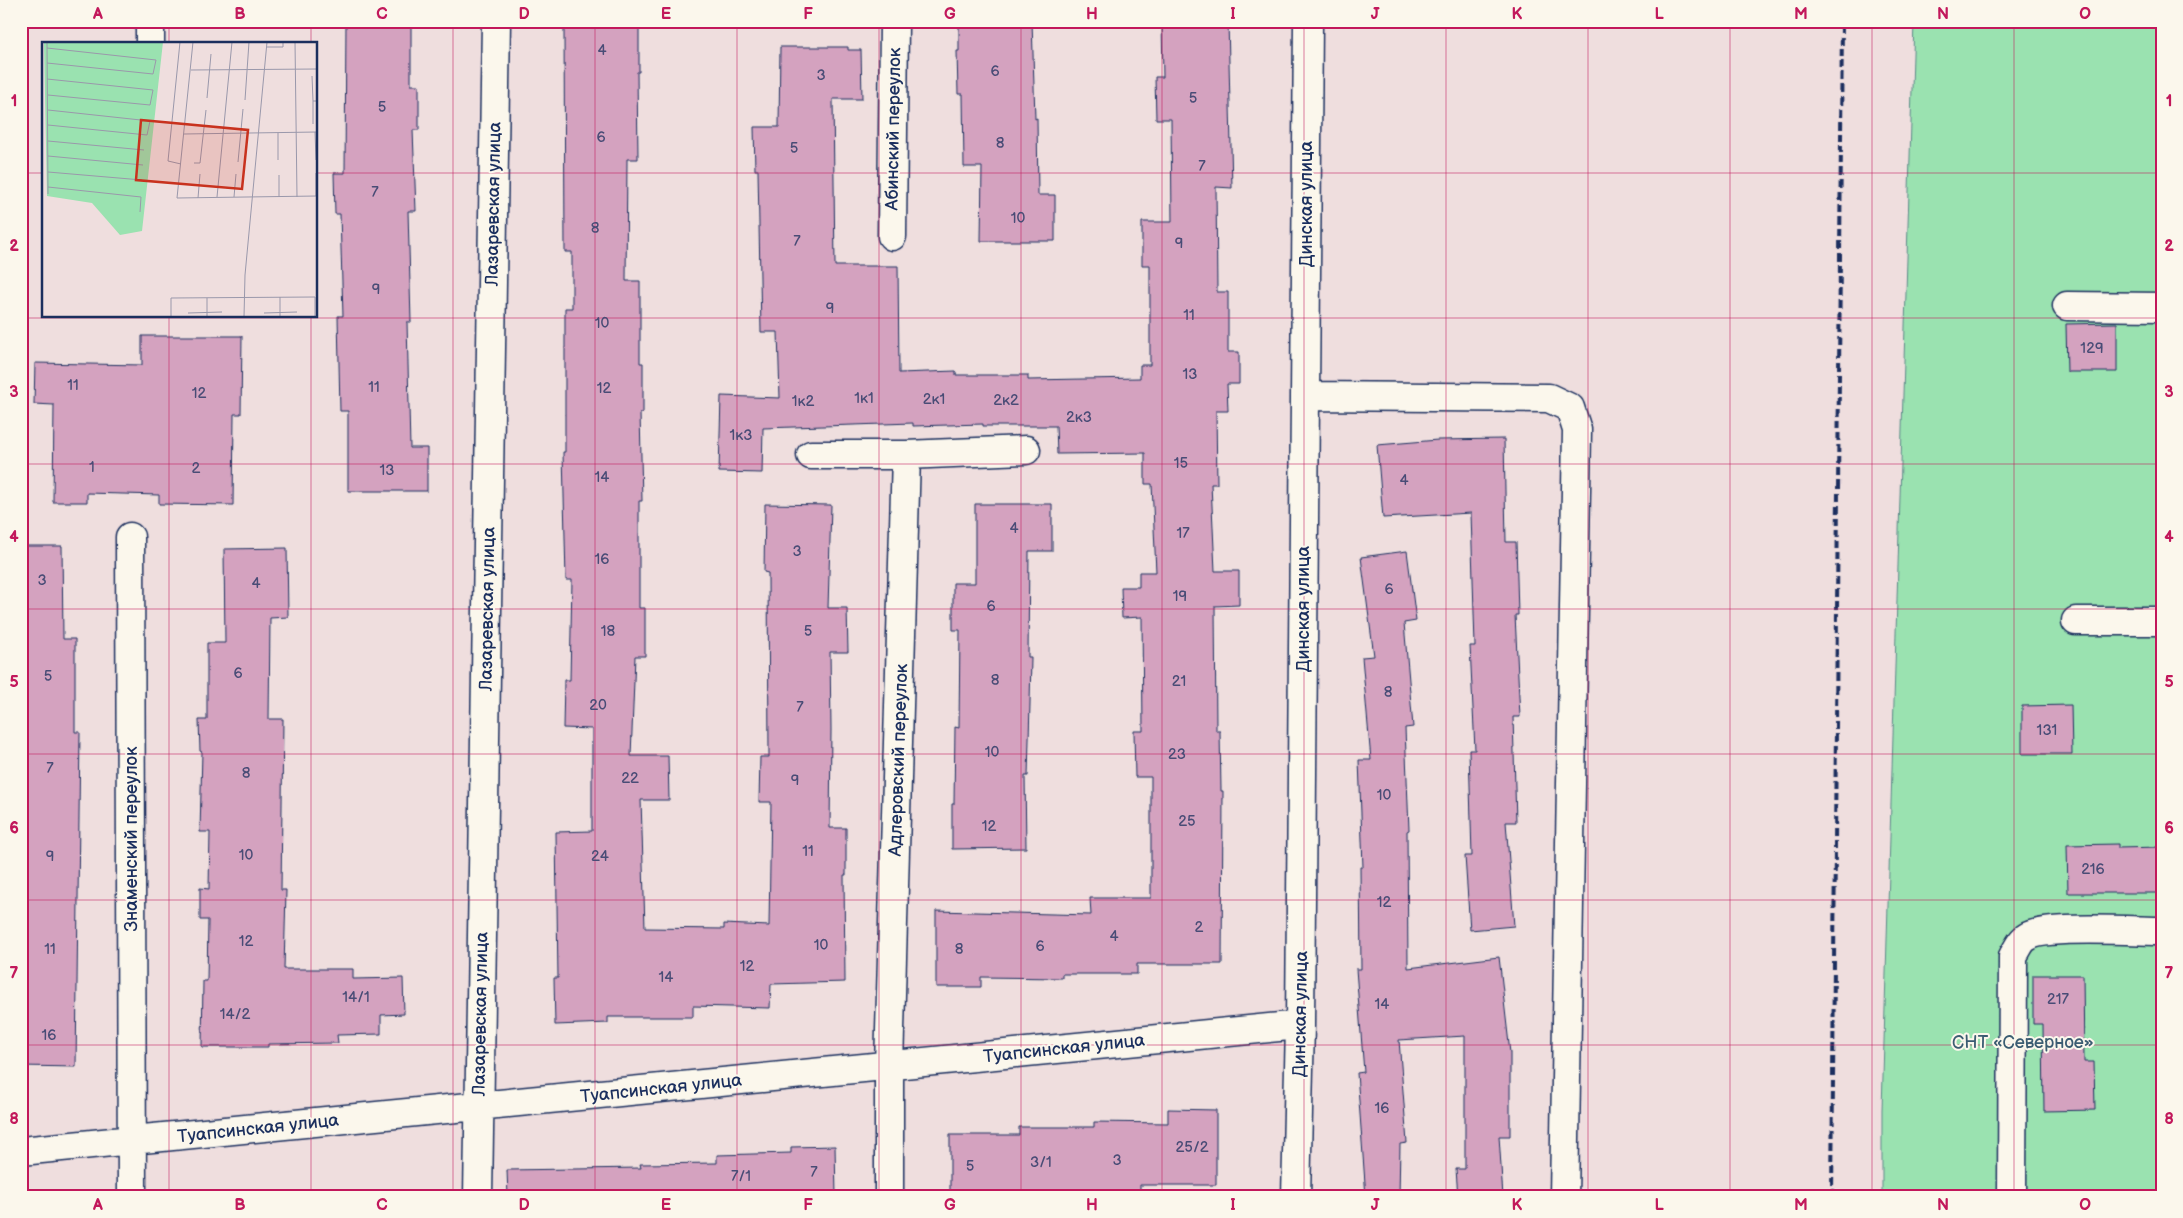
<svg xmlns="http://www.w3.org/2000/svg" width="2183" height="1218" font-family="'Balsamiq Sans',sans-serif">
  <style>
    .green { fill: #9ae2b0; stroke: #5a8887 }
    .building { fill: #d4a2bf; stroke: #1b2f5e }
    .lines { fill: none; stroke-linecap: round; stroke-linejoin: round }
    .street-casing { stroke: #1b2f5e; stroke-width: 31 }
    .street { stroke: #fbf7ec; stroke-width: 28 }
    .rail { stroke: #1b2f5e; stroke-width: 4; stroke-dasharray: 8 4; stroke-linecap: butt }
    .grid { fill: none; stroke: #c2185b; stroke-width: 1; stroke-opacity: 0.55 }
    .labels { text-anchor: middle; stroke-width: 4; stroke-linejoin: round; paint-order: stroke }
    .number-label { font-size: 15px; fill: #494c76 }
    .street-label { font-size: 18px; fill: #1b2f5e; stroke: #fbf7ec }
    .park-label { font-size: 18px; fill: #3b5c72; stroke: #fbf7ec }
    .inset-road { fill: none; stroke: #9a98ab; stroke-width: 1 }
    .view { fill: #c8321e; fill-opacity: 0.15; stroke: #c8321e; stroke-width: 2.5 }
    .inset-edge { fill: none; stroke: #1b2f5e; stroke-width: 2.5 }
    .neatline { fill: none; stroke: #c2185b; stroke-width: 2 }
    .grid-label { font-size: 16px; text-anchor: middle; font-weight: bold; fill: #c2185b }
  </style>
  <rect width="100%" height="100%" fill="#efdede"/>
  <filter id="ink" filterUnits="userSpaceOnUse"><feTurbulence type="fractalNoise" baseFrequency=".02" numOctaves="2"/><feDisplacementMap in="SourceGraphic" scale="10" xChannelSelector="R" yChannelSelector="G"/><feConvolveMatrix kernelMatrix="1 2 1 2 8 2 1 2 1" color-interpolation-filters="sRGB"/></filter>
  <g filter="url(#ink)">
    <path class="green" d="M 1914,21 L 2162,21 L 2162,1197 L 1882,1197 L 1882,1110 Z"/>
    <path class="building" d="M 346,21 L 411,21 L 411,85 L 419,85 L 419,130 L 413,130 L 416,211 L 408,211 L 411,322 L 407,322 L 410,448 L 427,448 L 427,491 L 348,491 L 348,411 L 340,411 L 338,316 L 343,316 L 340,214 L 335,214 L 334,173 L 345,173 Z
      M 959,21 L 1032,21 L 1035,119 L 1037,118 L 1038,195 L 1055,195 L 1055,241 L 981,241 L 982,167 L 964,167 L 963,94 L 958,94 L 957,51 L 959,51 Z
      M 1162,21 L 1228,21 L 1232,188 L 1216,187 L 1217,292 L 1228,292 L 1228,352 L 1239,352 L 1239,384 L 1227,384 L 1228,411 L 1216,411 L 1217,484 L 1211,484 L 1215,571 L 1239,571 L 1239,605 L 1215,606 L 1216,731 L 1220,731 L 1221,791 L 1223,791 L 1222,964 L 1137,964 L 1137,974 L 1062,974 L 1062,978 L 981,977 L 981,987 L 936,987 L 936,911 L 1091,915 L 1090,898 L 1151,898 L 1151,777 L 1135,777 L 1134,731 L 1143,731 L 1142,617 L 1122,618 L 1121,587 L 1139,587 L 1139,572 L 1156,572 L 1152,484 L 1145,484 L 1145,453 L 1057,454 L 1056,426 L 983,426 L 983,424 L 913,426 L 913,423 L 763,428 L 762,473 L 719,472 L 721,396 L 780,398 L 778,332 L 761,332 L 758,170 L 755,170 L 754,127 L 779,127 L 780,47 L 848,47 L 848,50 L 861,50 L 862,99 L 833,99 L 835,266 L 898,266 L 899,373 L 956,371 L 956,375 L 1028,375 L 1028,380 L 1140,378 L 1140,365 L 1150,365 L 1150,265 L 1142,265 L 1142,222 L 1172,222 L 1171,119 L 1156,119 L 1155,77 L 1163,77 Z
      M 639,27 L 639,72 L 637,72 L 638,159 L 627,159 L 626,281 L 640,281 L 640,363 L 643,363 L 643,413 L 640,413 L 642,501 L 639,501 L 639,608 L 645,608 L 645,656 L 635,656 L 631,756 L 668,756 L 669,800 L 641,800 L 645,928 L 724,929 L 724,924 L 769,926 L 771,802 L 759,802 L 760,757 L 769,757 L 768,573 L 764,572 L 765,504 L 831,505 L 828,608 L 847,608 L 848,652 L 830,652 L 831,729 L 830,828 L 846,828 L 846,875 L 844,875 L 845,982 L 771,984 L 770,1008 L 693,1006 L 693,1017 L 608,1017 L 608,1023 L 555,1025 L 554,978 L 558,978 L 556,832 L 592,831 L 592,729 L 563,728 L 564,680 L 570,680 L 572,580 L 566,580 L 563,452 L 565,452 L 565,308 L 572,308 L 572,252 L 565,252 L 564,28 Z
      M 2117,323 L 2117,372 L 2067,372 L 2066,324 Z
      M 142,336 L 242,336 L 241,414 L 234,414 L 233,505 L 159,504 L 159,495 L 87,493 L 87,502 L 53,502 L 54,405 L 34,404 L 35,363 L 142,365 Z
      M 1504,439 L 1506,542 L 1516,542 L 1518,615 L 1515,615 L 1520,717 L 1513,717 L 1516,822 L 1506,822 L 1514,926 L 1470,930 L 1465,856 L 1472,856 L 1469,750 L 1475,750 L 1470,646 L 1475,646 L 1471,513 L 1383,518 L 1377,445 L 1438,440 Z
      M 975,504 L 1052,504 L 1052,551 L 1029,551 L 1028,657 L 1031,657 L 1030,703 L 1028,776 L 1025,776 L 1026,848 L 952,849 L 952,804 L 954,804 L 955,727 L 959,728 L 960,630 L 953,630 L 953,583 L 975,583 Z
      M 21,546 L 62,546 L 63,639 L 75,639 L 75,732 L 80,732 L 76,1067 L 21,1066 Z
      M 287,548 L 288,617 L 270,618 L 269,719 L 283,719 L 281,890 L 286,890 L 284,969 L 353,969 L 353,979 L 403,978 L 404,1014 L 381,1015 L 381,1034 L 337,1035 L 338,1043 L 268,1044 L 268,1047 L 202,1047 L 203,981 L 207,981 L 208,920 L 200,920 L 200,888 L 209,889 L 210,832 L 200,832 L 202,752 L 200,751 L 199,720 L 207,720 L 207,643 L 225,643 L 224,549 Z
      M 1407,551 L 1416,621 L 1404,623 L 1413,727 L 1405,728 L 1409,830 L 1407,831 L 1408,968 L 1499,957 L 1510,1053 L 1510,1136 L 1499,1136 L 1503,1197 L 1458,1197 L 1456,1169 L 1465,1169 L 1465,1036 L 1399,1040 L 1407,1143 L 1400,1144 L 1399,1197 L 1366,1197 L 1357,1073 L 1364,1072 L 1356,969 L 1361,969 L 1360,867 L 1363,867 L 1359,760 L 1371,760 L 1362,657 L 1374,656 L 1361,557 Z
      M 2071,705 L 2072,754 L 2022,754 L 2022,706 Z
      M 2118,844 L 2118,848 L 2162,847 L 2162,893 L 2068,893 L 2067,845 Z
      M 2033,975 L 2083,975 L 2084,1062 L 2094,1062 L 2095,1110 L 2044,1111 L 2043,1024 L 2033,1024 Z
      M 1168,1109 L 1216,1110 L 1216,1185 L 1140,1185 L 1140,1197 L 950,1197 L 950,1135 L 1019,1135 L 1019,1127 L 1094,1127 L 1094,1122 L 1168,1123 Z
      M 835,1146 L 836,1197 L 508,1197 L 507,1170 L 641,1168 L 640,1164 L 717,1163 L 717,1155 L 791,1153 L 791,1147 Z"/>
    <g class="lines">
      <g class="street-casing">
        <path id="street" d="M 150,44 L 150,21
          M 892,236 L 894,21
          M 2067,306 L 2162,307
          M 1305,396 L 1549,398 L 1570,408 L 1577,430 L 1564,1197
          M 811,455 L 906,455
          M 130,537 L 132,1197
          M 2076,621 L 2162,621
          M 21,1151 L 1300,1025
          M 478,1197 L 496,21
          M 889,1197 L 889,1066 L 906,455 L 1026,450
          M 1296,1197 L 1300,1025 L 1308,21
          M 2012,1197 L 2013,956 C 2017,950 2021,940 2027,937 C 2044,925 2137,931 2162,931"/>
      </g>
      <use href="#street" class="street"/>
      <path class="rail" d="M 1832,1197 L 1842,21"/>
    </g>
  </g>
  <path class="grid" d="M 169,21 L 169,44M 311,21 L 311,44M 453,21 L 453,1197M 595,21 L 595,1197M 737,21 L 737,1197M 879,21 L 879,1197M 1021,21 L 1021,1197M 1162,21 L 1162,1197M 1304,21 L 1304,1197M 1446,21 L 1446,1197M 1588,21 L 1588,1197M 1730,21 L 1730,1197M 1872,21 L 1872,1197M 2014,21 L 2014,1197M 21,173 L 44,173M 316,173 L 2162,173M 169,316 L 169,1197M 311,316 L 311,1197M 21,318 L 2162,318M 21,464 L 2162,464M 21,609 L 2162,609M 21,754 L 2162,754M 21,900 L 2162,900M 21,1045 L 2162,1045"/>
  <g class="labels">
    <g class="number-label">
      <text x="602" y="55">4</text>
      <text x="995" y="76">6</text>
      <text x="821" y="80">3</text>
      <text x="1193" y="103">5</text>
      <text x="382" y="112">5</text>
      <text x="601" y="142">6</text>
      <text x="1000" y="148">8</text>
      <text x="794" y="153">5</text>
      <text x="1202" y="171">7</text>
      <text x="375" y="197">7</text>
      <text x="1018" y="223">10</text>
      <text x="595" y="233">8</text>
      <text x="797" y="246">7</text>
      <text x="1179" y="248">9</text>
      <text x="376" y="294">9</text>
      <text x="830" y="313">9</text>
      <text x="1189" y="320">11</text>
      <text x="602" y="328">10</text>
      <text x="2092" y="353">129</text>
      <text x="1190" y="379">13</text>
      <text x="73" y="390">11</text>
      <text x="374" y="392">11</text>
      <text x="604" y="393">12</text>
      <text x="199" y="398">12</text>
      <text x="864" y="403">1к1</text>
      <text x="934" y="404">2к1</text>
      <text x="1006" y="405">2к2</text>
      <text x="803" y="406">1к2</text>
      <text x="1079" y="422">2к3</text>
      <text x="741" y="440">1к3</text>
      <text x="1181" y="468">15</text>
      <text x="92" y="472">1</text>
      <text x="196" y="473">2</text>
      <text x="387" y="475">13</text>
      <text x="602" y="482">14</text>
      <text x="1404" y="485">4</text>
      <text x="1014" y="533">4</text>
      <text x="1183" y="538">17</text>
      <text x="797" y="556">3</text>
      <text x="602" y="564">16</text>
      <text x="42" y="585">3</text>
      <text x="256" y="588">4</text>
      <text x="1389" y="594">6</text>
      <text x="1180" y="601">19</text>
      <text x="991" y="611">6</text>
      <text x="608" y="636">18</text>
      <text x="808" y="636">5</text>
      <text x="238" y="678">6</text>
      <text x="48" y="681">5</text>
      <text x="995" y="685">8</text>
      <text x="1179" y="686">21</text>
      <text x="1388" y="697">8</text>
      <text x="598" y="710">20</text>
      <text x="800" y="712">7</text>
      <text x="2047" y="735">131</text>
      <text x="992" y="757">10</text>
      <text x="1177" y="759">23</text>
      <text x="50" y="773">7</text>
      <text x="246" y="778">8</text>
      <text x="630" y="783">22</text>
      <text x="795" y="785">9</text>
      <text x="1384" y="800">10</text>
      <text x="1187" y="826">25</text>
      <text x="989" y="831">12</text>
      <text x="808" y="856">11</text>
      <text x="246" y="860">10</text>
      <text x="50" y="861">9</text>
      <text x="600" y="861">24</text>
      <text x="2093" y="874">216</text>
      <text x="1384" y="907">12</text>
      <text x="1199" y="932">2</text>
      <text x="1114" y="941">4</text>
      <text x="246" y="946">12</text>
      <text x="821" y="950">10</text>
      <text x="1040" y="951">6</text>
      <text x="50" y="954">11</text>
      <text x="959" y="954">8</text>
      <text x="747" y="971">12</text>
      <text x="666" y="982">14</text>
      <text x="356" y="1002">14/1</text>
      <text x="2058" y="1004">217</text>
      <text x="1382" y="1009">14</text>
      <text x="235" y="1019">14/2</text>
      <text x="49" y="1040">16</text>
      <text x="1382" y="1113">16</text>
      <text x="1192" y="1152">25/2</text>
      <text x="1117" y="1165">3</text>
      <text x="1041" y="1167">3/1</text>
      <text x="970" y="1171">5</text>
      <text x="814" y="1177">7</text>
      <text x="741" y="1181">7/1</text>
    </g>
    <g class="street-label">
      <text transform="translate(893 129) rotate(-89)" y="6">Абинский переулок</text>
      <text transform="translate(493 204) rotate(-89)" y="6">Лазаревская улица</text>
      <text transform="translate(1306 204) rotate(-90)" y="6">Динская улица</text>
      <text transform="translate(487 609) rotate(-89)" y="6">Лазаревская улица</text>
      <text transform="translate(1303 609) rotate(-90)" y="6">Динская улица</text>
      <text transform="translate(898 760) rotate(-88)" y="6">Адлеровский переулок</text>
      <text transform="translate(131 839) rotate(-90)" y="6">Знаменский переулок</text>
      <text transform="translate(480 1014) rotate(-89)" y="6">Лазаревская улица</text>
      <text transform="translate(1300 1014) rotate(-89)" y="6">Динская улица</text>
      <text transform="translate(1064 1048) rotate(-6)" y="6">Туапсинская улица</text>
      <text transform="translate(661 1088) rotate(-6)" y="6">Туапсинская улица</text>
      <text transform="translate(258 1128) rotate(-6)" y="6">Туапсинская улица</text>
    </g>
    <g class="park-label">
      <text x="2023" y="1048">СНТ «Северное»</text>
    </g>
  </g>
  <g transform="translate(42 42)">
    <rect width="275" height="275" fill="#efdede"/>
    <path d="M 2,0 L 121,0 L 100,189 L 78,193 L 50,161 L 5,154 Z" fill="#9ae2b0"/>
    <path class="inset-road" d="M 5,0 L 6,152M 138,0 L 126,119 L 139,122M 151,0 L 135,156 L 275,154M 253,0 L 255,155M 225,5 L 241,5 L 241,0M 5,6 L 114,18 L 111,32 L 5,21M 149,28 L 275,27M 270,34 L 271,59M 5,37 L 111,48 L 108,63 L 6,53M 165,56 L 169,12M 203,58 L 207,0M 6,68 L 108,79 L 105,93 L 6,83M 271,82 L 271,59 L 275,59M 273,90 L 274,118M 236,91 L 236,118M 142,92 L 275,90M 6,99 L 102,108M 6,114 L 101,123M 196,120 L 201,67M 152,121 L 158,121 L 164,68M 6,130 L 100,138M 274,131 L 274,154M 237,133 L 237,155M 6,145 L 99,155 L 98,170M 175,155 L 190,0M 192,155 L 194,132M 156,156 L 158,132M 238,255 L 238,275M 165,256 L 165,275M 146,271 L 180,270M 222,271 L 255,270M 129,275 L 129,256 L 273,255 L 273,275M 202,275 L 203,233 L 225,0"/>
    <path class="view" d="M 99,78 L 206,88 L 200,147 L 94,138 Z"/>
    <rect width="275" height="275" class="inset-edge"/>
  </g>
  <rect width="2183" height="1218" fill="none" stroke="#fbf7ec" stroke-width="55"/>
  <rect x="28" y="28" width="2128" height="1162" class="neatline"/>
  <g class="grid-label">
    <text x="98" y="19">A</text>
    <text x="240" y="19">B</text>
    <text x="382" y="19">C</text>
    <text x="524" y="19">D</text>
    <text x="666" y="19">E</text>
    <text x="808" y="19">F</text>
    <text x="950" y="19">G</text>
    <text x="1092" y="19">H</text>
    <text x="1233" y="19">I</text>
    <text x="1375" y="19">J</text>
    <text x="1517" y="19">K</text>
    <text x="1659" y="19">L</text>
    <text x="1801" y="19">M</text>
    <text x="1943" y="19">N</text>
    <text x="2085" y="19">O</text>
    <text x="14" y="106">1</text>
    <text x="2169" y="106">1</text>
    <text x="14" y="251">2</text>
    <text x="2169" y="251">2</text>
    <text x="14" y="397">3</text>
    <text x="2169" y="397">3</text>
    <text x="14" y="542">4</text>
    <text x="2169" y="542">4</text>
    <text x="14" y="687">5</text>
    <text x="2169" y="687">5</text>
    <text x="14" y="833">6</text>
    <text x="2169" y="833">6</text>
    <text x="14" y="978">7</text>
    <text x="2169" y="978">7</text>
    <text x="14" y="1124">8</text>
    <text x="2169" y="1124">8</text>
    <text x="98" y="1210">A</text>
    <text x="240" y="1210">B</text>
    <text x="382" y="1210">C</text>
    <text x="524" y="1210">D</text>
    <text x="666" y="1210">E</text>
    <text x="808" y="1210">F</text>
    <text x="950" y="1210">G</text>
    <text x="1092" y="1210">H</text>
    <text x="1233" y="1210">I</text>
    <text x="1375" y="1210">J</text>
    <text x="1517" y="1210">K</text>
    <text x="1659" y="1210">L</text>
    <text x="1801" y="1210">M</text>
    <text x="1943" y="1210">N</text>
    <text x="2085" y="1210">O</text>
  </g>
</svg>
